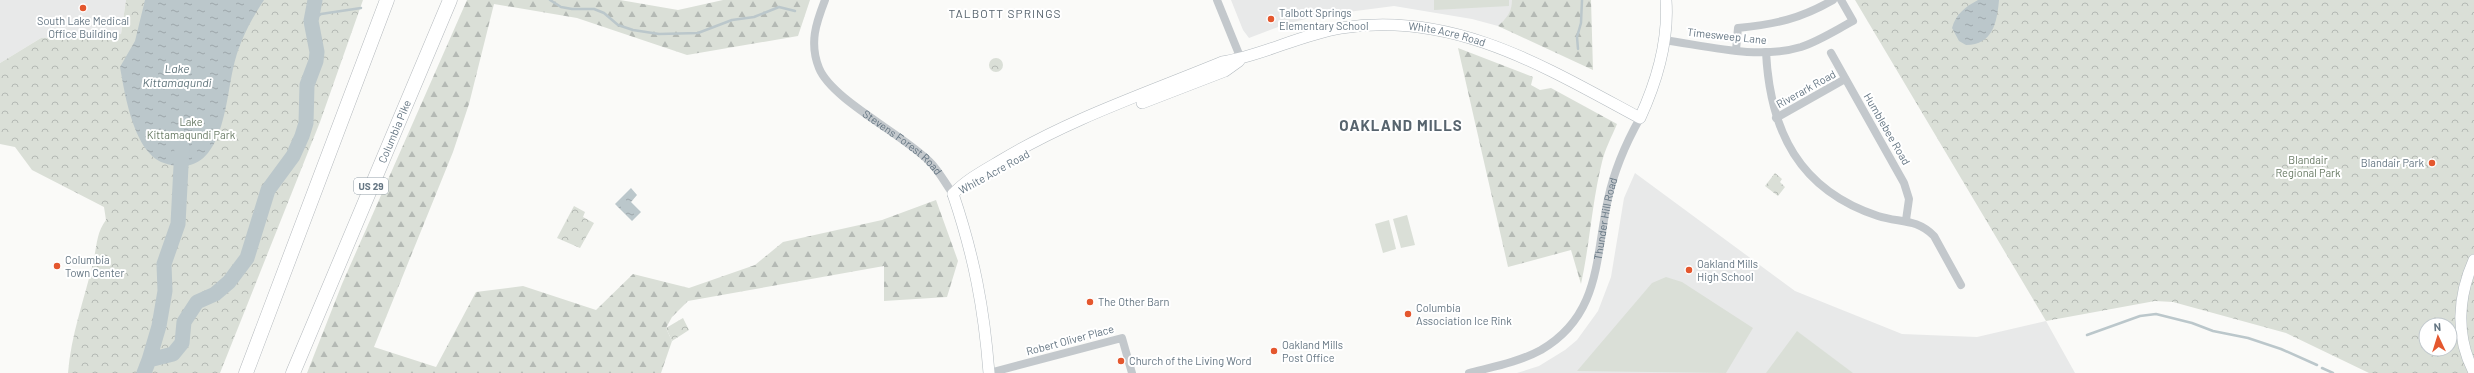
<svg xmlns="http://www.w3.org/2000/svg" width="2474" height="373" font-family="Barlow,sans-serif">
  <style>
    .built { fill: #e8e9e9 }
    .grass { fill: #dadfd7 }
    .forest { fill: url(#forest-firs) }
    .park { fill: url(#park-crowns); fill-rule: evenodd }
    .water { fill: url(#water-ripples) }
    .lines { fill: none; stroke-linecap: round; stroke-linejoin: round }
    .stream { stroke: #bbc7cb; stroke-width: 2.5 }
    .river { stroke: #bbc7cb; stroke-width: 15 }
    .secondary-casing { stroke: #b3babf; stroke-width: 12 }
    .highway-casing { stroke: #b4b9bd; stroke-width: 15 }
    .street { stroke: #c3c8cc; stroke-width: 8 }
    .secondary { stroke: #fff; stroke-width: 11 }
    .highway { stroke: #fff; stroke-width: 14 }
    .poi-dot { fill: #e4572e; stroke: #fff; stroke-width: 1.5 }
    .labels { text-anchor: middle; stroke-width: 4; stroke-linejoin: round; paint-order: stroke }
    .shield { fill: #fff; stroke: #939fa8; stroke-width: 1 }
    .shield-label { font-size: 10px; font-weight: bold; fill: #657683 }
    .poi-label { font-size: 11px; fill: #657683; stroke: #fff; text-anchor: start }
    .street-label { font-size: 11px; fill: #657683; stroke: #fff }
    .park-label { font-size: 11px; fill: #687a64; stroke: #fff }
    .neighbourhood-label { font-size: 12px; letter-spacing: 1px; fill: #57646e; stroke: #fff }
    .water-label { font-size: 12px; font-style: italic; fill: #60757c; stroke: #fff }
    .district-label { font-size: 15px; font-weight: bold; letter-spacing: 1px; fill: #57646e; stroke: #fff }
  </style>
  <defs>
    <pattern id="forest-firs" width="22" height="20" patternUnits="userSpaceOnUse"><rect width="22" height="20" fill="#dadfd7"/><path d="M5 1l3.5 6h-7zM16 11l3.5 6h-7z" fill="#b4b9b4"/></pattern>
    <pattern id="park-crowns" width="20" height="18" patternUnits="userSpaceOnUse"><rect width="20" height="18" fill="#dadfd7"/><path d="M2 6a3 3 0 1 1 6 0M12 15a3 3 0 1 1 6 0" fill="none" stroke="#b4b9b4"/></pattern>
    <pattern id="water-ripples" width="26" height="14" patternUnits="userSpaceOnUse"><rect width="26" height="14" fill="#bbc7cb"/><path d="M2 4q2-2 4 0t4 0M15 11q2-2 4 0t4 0" fill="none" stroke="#9ca6aa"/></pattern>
  </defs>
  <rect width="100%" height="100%" fill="#fafaf8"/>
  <path class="built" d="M 0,0 L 126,0 L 121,34 L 41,38 L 0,63 Z
    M 1231,0 L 1512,0 L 1512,6 L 1508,17 L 1498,26 L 1472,19 L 1394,6 L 1317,16 L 1286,24 L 1249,38 L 1243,30 Z
    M 1635,173 L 1795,291 L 1902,334 L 1977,337 L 2046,321 L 2075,373 L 1517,373 L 1539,366 L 1565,350 L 1577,340 L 1598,311 L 1611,277 L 1624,198 Z"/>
  <path class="grass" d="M 1434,0 L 1509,0 L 1509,6 L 1434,10 Z
    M 1407,215 L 1415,245 L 1401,248 L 1393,219 Z
    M 1389,220 L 1396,249 L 1383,253 L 1375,224 Z
    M 1666,277 L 1682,282 L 1753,328 L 1726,373 L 1577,371 L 1652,283 Z
    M 1797,331 L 1853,373 L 1766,373 Z"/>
  <path class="forest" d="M 467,0 L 620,0 L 678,10 L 723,0 L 810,0 L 798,36 L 687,55 L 577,18 L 494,4 L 469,104 L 453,152 L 374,347 L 436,367 L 476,292 L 523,286 L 596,310 L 633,274 L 689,288 L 755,265 L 783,242 L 882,220 L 936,200 L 958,261 L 947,297 L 884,301 L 884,266 L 688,301 L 672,317 L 666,328 L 672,341 L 661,373 L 307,373 L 342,284 Z
    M 1512,0 L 1591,0 L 1593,70 L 1498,26 C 1506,19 1512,12 1512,0 Z
    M 1458,48 L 1533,77 L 1531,85 L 1540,90 L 1551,88 L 1617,124 C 1612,136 1605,149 1602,162 C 1592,202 1590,243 1581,284 L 1571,250 L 1508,267 Z"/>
  <path class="park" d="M 126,0 L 363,0 L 320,122 L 220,373 L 68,373 C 71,335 84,300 93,263 C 97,247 96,233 106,220 L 104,207 L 32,170 L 15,147 L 0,144 L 0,63 L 41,38 L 121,34 Z
    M 1855,0 L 2474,0 L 2474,373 L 2369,373 L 2286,333 L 2173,302 L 2155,301 L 2046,321 ZM 2426,325 L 2450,325 L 2450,349 L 2426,349 Z
    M989 65a7 7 0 1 1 14 0a7 7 0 1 1-14 0Z
    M 1775,173 L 1782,179 L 1780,182 L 1785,187 L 1778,196 L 1765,186 Z
    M 574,206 L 585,212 L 583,217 L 594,223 L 580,248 L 557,238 Z
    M 683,318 L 689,330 L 672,341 L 666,328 Z"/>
  <path class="water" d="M 145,0 L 264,0 C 250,21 238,44 233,69 C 225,105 222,183 164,163 C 134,153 125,95 120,67 L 135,41 Z
    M 1978,0 L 1999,0 C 1997,22 1993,45 1966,45 L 1959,41 L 1952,28 C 1956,14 1965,7 1978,0 Z
    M 631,188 L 637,195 L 631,202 L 641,212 L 632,221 L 615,204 Z"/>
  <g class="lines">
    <path class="stream" d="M 550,0 L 561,7 L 572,9 L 594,9 L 604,13 L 618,25 L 633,30 L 659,34 L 698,33 L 732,20 L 754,17 L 779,7 L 795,11
      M 311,21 L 321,14 L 361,8
      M 1578,49 L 1577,37 L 1581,23 L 1582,0
      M 2087,335 L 2140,316 L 2156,314 L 2192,323 L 2213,331 L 2248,338 L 2281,349 L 2317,365
      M 2322,368 L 2333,373"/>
    <path class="river" d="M 149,360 L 159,326 L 165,291 L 164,264 L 178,224 L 182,147
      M 144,373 L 149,360 L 173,354 L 182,343 L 184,322 L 197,302 L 215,294 L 229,282 L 247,258 L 268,190 L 293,156 L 302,136 L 306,123 L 307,85 L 316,61 L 317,52 L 311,21 L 315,0"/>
    <g class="secondary-casing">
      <g id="secondary">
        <path d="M 1142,103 L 1225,71 L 1239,61"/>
        <path id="s3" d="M 953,194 C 966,180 983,171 1000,161 C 1069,119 1147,93 1222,62 C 1262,56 1299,35 1341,28 C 1453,10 1545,67 1640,118 C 1657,81 1669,41 1666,0"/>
        <path d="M 953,194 C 974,256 984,308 989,373"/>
        <path d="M 2474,260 C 2458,296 2455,336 2474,372"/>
      </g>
    </g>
    <g class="highway-casing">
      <g id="highway">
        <path d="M 246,373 L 387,0"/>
        <path id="s4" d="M 293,373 L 450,0"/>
      </g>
    </g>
    <g class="street">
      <path id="s1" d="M 825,0 C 816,23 809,43 819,68 C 832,100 903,134 930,162 C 939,171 945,183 953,194"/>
      <path d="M 1217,0 L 1241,59"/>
      <path d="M 1664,40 C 1707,46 1758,60 1801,47 C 1819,41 1836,30 1853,21 L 1841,0"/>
      <path d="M 1736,50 L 1738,28 C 1776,24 1800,19 1833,0"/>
      <path d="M 1766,52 C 1770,131 1799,190 1878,216 C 1900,223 1916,218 1934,236 L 1961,285"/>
      <path d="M 1831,53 L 1904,183 L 1909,199 L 1906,220"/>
      <path d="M 1776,118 L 1845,79"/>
      <path d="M 989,373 L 1122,338 L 1132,373"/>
      <path id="s2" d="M 1469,373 C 1492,367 1519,362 1541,350 C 1601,315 1595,258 1608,199 C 1614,171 1626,143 1640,118"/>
    </g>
    <use href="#secondary" class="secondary"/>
    <use href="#highway" class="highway"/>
  </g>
  <g class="poi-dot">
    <circle cx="83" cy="8" r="4"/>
    <circle cx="1271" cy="19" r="4"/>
    <circle cx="2432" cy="163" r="4"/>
    <circle cx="57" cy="266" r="4"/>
    <circle cx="1689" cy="270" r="4"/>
    <circle cx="1090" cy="302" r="4"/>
    <circle cx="1408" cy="314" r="4"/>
    <circle cx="1274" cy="351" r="4"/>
    <circle cx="1121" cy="361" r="4"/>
  </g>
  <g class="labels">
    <rect class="shield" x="354" y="178" width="34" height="16" rx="3"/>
    <g class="shield-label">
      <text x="371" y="190">US 29</text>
    </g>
    <g class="poi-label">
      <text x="1279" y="17">Talbott Springs<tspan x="1279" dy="13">Elementary School</tspan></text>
      <text x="83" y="25" text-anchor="middle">South Lake Medical<tspan x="83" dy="13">Office Building</tspan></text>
      <text x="2424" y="167" text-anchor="end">Blandair Park</text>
      <text x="65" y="264">Columbia<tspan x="65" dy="13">Town Center</tspan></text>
      <text x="1697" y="268">Oakland Mills<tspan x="1697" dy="13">High School</tspan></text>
      <text x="1098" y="306">The Other Barn</text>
      <text x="1416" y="312">Columbia<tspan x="1416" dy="13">Association Ice Rink</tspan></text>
      <text x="1282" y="349">Oakland Mills<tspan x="1282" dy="13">Post Office</tspan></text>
      <text x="1129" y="365">Church of the Living Word</text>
    </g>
    <g class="street-label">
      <text dy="4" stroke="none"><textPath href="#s3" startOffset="532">White Acre Road</textPath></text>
      <text transform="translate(1727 36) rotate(6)" y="4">Timesweep Lane</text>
      <text transform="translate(1806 89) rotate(-29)" y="4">Riverark Road</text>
      <text transform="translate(1887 129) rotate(60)" y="4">Humblebee Road</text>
      <text dy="4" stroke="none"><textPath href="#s4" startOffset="262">Columbia Pike</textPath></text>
      <text dy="4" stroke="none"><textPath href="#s1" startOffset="183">Stevens Forest Road</textPath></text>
      <text transform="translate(994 172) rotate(-29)" y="4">White Acre Road</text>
      <text dy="4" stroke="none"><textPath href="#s2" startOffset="228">Thunder Hill Road</textPath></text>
      <text transform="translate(1070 340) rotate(-15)" y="4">Robert Oliver Place</text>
    </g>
    <g class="park-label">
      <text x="191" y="126">Lake<tspan x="191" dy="13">Kittamaqundi Park</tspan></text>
      <text x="2308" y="164">Blandair<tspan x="2308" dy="13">Regional Park</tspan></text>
    </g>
    <g class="neighbourhood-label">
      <text x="1005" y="18">TALBOTT SPRINGS</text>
    </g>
    <g class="water-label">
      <text x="177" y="73">Lake<tspan x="177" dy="14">Kittamaqundi</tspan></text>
    </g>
    <g class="district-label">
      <text x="1401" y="131">OAKLAND MILLS</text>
    </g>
  </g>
  <g transform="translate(2438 337) rotate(356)"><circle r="19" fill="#ffffff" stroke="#c1c8cd"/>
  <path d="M0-3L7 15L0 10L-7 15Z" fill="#e4572e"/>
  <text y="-6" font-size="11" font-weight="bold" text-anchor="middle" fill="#657683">N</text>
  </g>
</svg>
